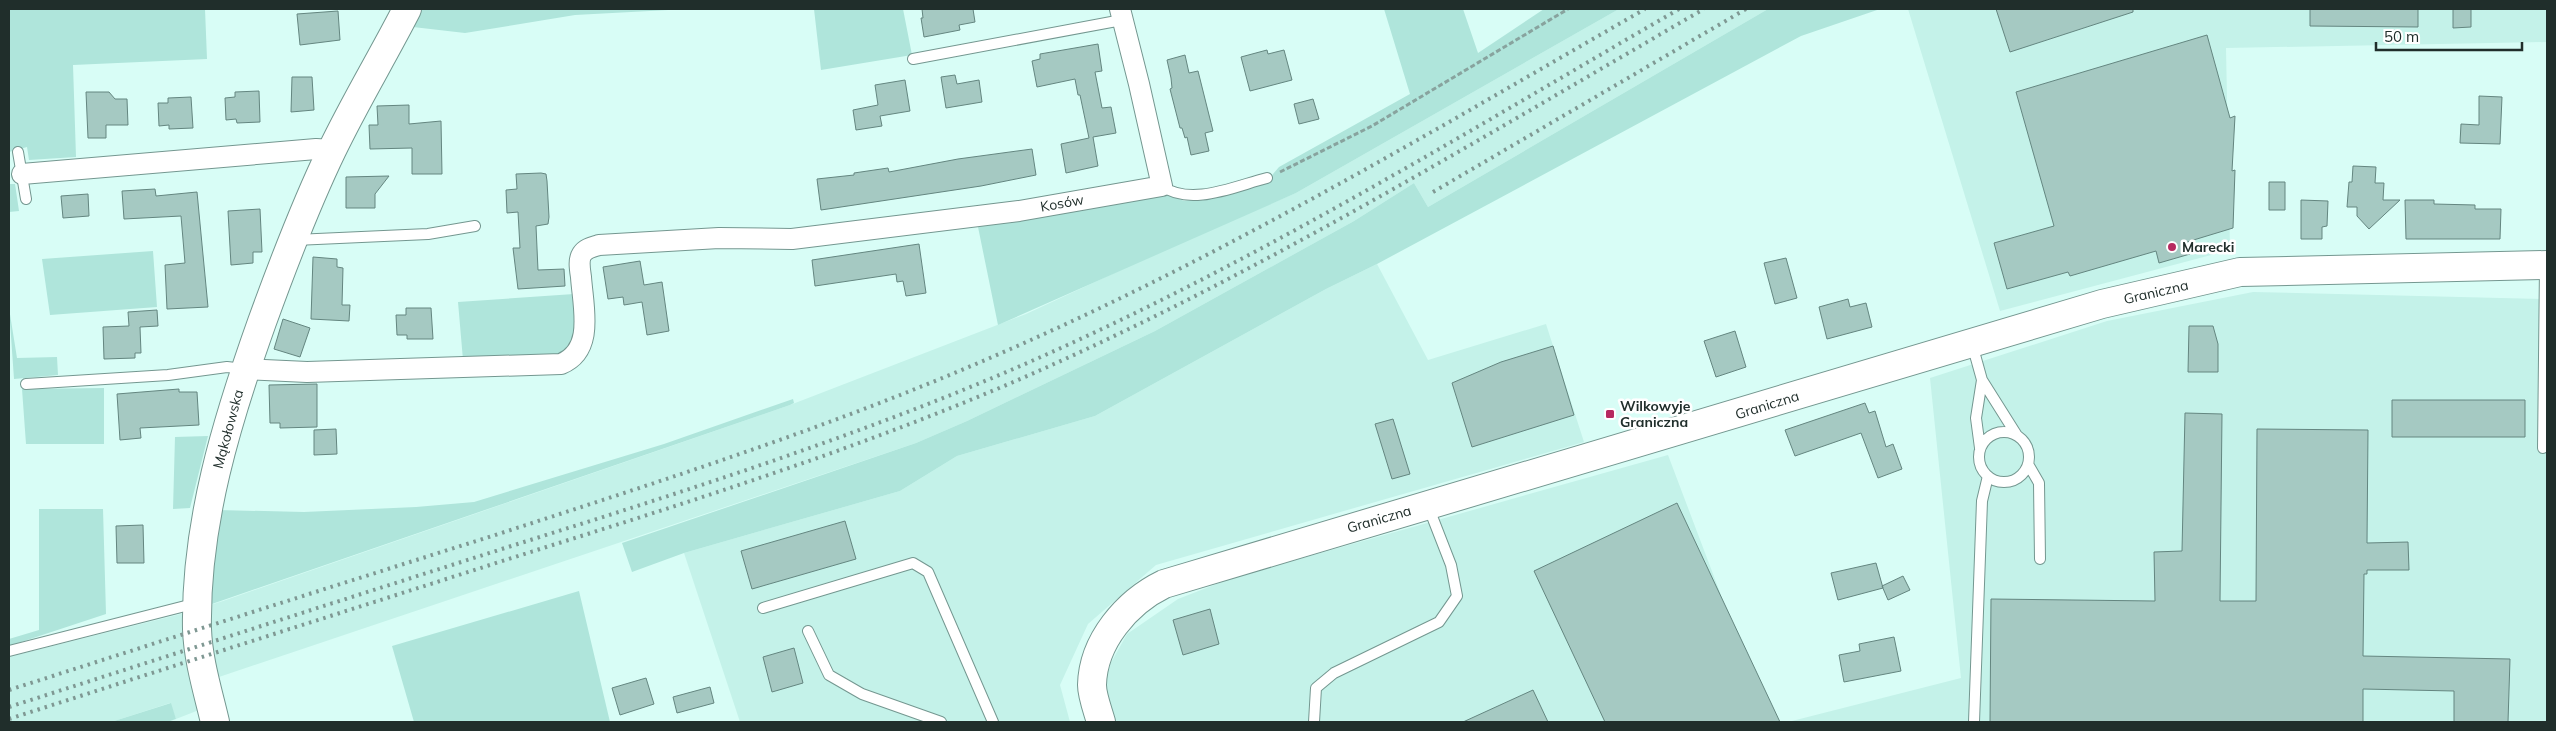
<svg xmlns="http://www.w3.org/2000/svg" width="2556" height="731" font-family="Mulish,sans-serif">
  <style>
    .built { fill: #c4f2e9 }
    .green { fill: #afe5db }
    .building { fill: #a5c9c2; stroke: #648680 }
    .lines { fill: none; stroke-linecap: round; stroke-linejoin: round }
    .lane-casing { stroke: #749790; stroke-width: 12 }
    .street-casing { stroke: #749790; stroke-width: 22 }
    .secondary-casing { stroke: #749790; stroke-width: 30 }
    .path { stroke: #88a39e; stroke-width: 3; stroke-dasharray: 5 2.5; stroke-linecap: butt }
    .lane { stroke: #fff; stroke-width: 10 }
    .street { stroke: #fff; stroke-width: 20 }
    .secondary { stroke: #fff; stroke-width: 28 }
    .rail { stroke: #7f9893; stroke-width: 4; stroke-dasharray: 2.5 5; stroke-linecap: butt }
    .poi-dot { fill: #b62a60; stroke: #fff; stroke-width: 2 }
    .labels { text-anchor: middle; stroke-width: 5; stroke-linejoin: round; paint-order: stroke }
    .street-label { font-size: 14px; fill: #202e2b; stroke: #fff }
    .poi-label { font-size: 14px; font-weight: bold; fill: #202e2b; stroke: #fff; text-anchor: start }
  </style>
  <rect width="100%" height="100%" fill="#d8fdf6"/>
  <path class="built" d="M 1619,9 L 1768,9 L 1428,207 L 1414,183 L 1354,221 L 1155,331 L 967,421 L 916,443 L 219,677 L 193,687 L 199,710 L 176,719 L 170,703 L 111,722 L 9,722 L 9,657 L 181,614 L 223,601 L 790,405 L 1026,314 L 1179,243 L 1296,193 Z
    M 1908,9 L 2547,9 L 2547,42 L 2226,48 L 2230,250 L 2000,311 Z
    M 1377,264 L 1428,360 L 1546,324 L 1584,442 L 1156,565 L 1088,624 L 1060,685 L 1070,722 L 740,722 L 684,553 L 900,491 L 957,456 L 1095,416 L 1326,289 Z
    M 2253,292 L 2547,299 L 2547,722 L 1788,722 L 1961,678 L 1930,378 L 2107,321 Z
    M 1668,455 L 1769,722 L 1114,722 L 1103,677 L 1127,634 L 1178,599 L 1232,578 Z"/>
  <path class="green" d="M 9,9 L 205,9 L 207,59 L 73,65 L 76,157 L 29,160 L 27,147 L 9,152 Z
    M 422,9 L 687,9 L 575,15 L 465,33 L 413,27 Z
    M 814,9 L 903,9 L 912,55 L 821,70 Z
    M 1384,9 L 1463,9 L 1478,53 L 1544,9 L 1619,9 L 1296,193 L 998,325 L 977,222 L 1161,192 L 1184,201 L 1219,196 L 1266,182 L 1279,167 L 1410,94 Z
    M 1768,9 L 1880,9 L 1801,36 L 1377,264 L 1326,289 L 1095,416 L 957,456 L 900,491 L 684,553 L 632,572 L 622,543 L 916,443 L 967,421 L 1155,331 L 1354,221 L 1414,183 L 1428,207 Z
    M 9,184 L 15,184 L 19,211 L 9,212 Z
    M 153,251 L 157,307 L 50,315 L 42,259 Z
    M 574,294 L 579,335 L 566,356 L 463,360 L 458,302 Z
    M 9,308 L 17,358 L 57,357 L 58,375 L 14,379 Z
    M 104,388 L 104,444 L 26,444 L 22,389 Z
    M 793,399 L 794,403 L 790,405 L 209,605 L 218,510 L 304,512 L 416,507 L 474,502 L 664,444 Z
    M 208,436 L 190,508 L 173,509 L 175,437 Z
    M 39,509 L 103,509 L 106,614 L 9,646 L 9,639 L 39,630 Z
    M 579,591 L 610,722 L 414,722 L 392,646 Z
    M 171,703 L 176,719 L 167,722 L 111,722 Z"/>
  <path class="building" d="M 922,9 L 973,9 L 975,22 L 959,25 L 960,30 L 924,37 L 921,18 L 923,18 Z
    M 1996,9 L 2133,9 L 2133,12 L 2010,52 Z
    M 2310,9 L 2418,9 L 2418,27 L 2310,26 Z
    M 2453,9 L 2471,9 L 2471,27 L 2453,28 Z
    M 338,11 L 340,40 L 300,45 L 297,14 Z
    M 2207,35 L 2230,118 L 2235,116 L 2232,171 L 2235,170 L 2233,228 L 2187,242 L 2190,254 L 2159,263 L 2156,251 L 2070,276 L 2068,272 L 2007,289 L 1994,243 L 2054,226 L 2016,92 Z
    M 1098,44 L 1102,71 L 1095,72 L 1102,108 L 1111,107 L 1116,133 L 1093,137 L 1098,166 L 1066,173 L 1061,144 L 1089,138 L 1080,95 L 1078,95 L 1075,79 L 1037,87 L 1032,61 L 1040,59 L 1040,54 Z
    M 1267,50 L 1268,54 L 1284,50 L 1292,80 L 1250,91 L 1241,57 Z
    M 1185,55 L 1189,73 L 1198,71 L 1213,131 L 1205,133 L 1209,151 L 1191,155 L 1187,137 L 1185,138 L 1182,128 L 1180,128 L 1170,89 L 1172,88 L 1171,78 L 1167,60 Z
    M 955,75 L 957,84 L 979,80 L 982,102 L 946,108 L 941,77 Z
    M 292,77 L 312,77 L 314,110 L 291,112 Z
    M 905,80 L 910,111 L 880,116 L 882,126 L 856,130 L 853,110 L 878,105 L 875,85 Z
    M 259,91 L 260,122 L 237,123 L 236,119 L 226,120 L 225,98 L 235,97 L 235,92 Z
    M 86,92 L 109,92 L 115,99 L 127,99 L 128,125 L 106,125 L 106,138 L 88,138 Z
    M 2479,96 L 2502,97 L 2500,144 L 2460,143 L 2461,124 L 2479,125 Z
    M 191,97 L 193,128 L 169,129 L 169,125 L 159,126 L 158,103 L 168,103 L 168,98 Z
    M 1313,99 L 1319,119 L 1299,124 L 1294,104 Z
    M 409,105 L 409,124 L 441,121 L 442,174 L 412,174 L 412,148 L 370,149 L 369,125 L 378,125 L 377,106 Z
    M 1032,149 L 1036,175 L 981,186 L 821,210 L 817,179 L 854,175 L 854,173 L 888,168 L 889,172 L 958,159 Z
    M 2353,166 L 2376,167 L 2375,183 L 2384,183 L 2383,200 L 2400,200 L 2369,229 L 2357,216 L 2357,207 L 2347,207 L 2349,182 L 2352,182 Z
    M 541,173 L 546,174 L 547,181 L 549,217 L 548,224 L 536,226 L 538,270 L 564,269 L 565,286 L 518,289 L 513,248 L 520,248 L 518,212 L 507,213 L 506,190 L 517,189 L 516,174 Z
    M 389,176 L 375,194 L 375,208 L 346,208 L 346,177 Z
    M 2269,182 L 2285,182 L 2285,210 L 2269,210 Z
    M 155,189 L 156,196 L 197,192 L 208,307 L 167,309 L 165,265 L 185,263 L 181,216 L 124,219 L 122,191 Z
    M 88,194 L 89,216 L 63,218 L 61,196 Z
    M 2301,200 L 2328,201 L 2327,226 L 2322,227 L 2322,239 L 2301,239 Z
    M 2405,200 L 2434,200 L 2434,204 L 2475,205 L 2475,209 L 2501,209 L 2500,239 L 2406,239 Z
    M 260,209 L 262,252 L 253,252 L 253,263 L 231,265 L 228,211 Z
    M 919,244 L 926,293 L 906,296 L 903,281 L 897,282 L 896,274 L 815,286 L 812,260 Z
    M 313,257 L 337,259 L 337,267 L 343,268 L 342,305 L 350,305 L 349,321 L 311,319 Z
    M 1786,258 L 1797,298 L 1775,304 L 1764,263 Z
    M 640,261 L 644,285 L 662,282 L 669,331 L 647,335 L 642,302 L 624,305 L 623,297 L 608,299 L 603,267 Z
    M 1848,299 L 1850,307 L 1866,303 L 1872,327 L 1827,339 L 1819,307 Z
    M 406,308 L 431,308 L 433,339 L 407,339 L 407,335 L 397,335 L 396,315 L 406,315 Z
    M 157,310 L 158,326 L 140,327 L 141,353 L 135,353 L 135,358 L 104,359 L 103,327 L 129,326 L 128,312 Z
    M 283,319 L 310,328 L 300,357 L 274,349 Z
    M 2189,326 L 2213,326 L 2218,344 L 2218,372 L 2188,372 Z
    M 1735,331 L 1746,367 L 1716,377 L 1704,341 Z
    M 1553,346 L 1574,415 L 1472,447 L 1452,383 L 1501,362 Z
    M 317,384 L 317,427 L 280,428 L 280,423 L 270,423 L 269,385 Z
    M 179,389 L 179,392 L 197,392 L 199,425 L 140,428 L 141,438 L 120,440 L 117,394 Z
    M 2392,400 L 2525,400 L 2525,437 L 2392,437 Z
    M 1865,403 L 1869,413 L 1875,411 L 1886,447 L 1893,444 L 1902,469 L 1878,478 L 1861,433 L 1795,456 L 1785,430 Z
    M 2185,413 L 2222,414 L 2220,601 L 2256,601 L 2257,429 L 2368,430 L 2367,543 L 2408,542 L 2409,570 L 2367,570 L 2367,574 L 2364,574 L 2363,656 L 2510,659 L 2508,722 L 2454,722 L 2454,691 L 2363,689 L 2363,722 L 1990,722 L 1991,599 L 2155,601 L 2154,552 L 2182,551 Z
    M 1393,419 L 1410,474 L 1392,479 L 1375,424 Z
    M 336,429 L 337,454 L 314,455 L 314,430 Z
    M 1677,503 L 1780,722 L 1605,722 L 1534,571 Z
    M 845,521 L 856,559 L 752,589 L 741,551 Z
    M 143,525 L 144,563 L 117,563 L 116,526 Z
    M 1876,563 L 1883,588 L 1838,600 L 1831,573 Z
    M 1903,576 L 1910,590 L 1888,600 L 1882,586 Z
    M 1210,609 L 1219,644 L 1183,655 L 1173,620 Z
    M 1894,637 L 1901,671 L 1844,682 L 1839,655 L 1860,651 L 1859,644 Z
    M 794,648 L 803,683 L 772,692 L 763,657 Z
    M 646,678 L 654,704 L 620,715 L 612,688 Z
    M 710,687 L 714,703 L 677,713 L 673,697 Z
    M 1533,690 L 1548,722 L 1463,722 Z"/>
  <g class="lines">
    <g class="lane-casing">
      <path id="lane" d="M 913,59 L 1122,20
        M 18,152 L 26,199
        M 1162,186 C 1191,207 1235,186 1267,178
        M 295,240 L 428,234 L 475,226
        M 1972,344 L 1982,380 L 2016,434
        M 26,384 L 168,375 L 227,367 L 244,369
        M1979 457a25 25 0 1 1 50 0a25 25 0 1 1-50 0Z
        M 1980,448 L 1976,418 L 1982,380
        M 2543,448 L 2545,266
        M 2028,464 L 2039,483 L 2040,559
        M 763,608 L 913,563 L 928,572 L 993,722
        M 808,631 L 829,675 L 862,694 L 941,722
        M 9,651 L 197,603
        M 1314,722 L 1316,688 L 1334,673 L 1439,622 L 1457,596 L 1451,565 L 1428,506
        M 1974,722 L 1982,501 L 1988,476"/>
    </g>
    <g class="street-casing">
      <path id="street" d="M 22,174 L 316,149 L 332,150
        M 245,369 L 307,372 L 561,364 C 595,350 583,307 581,277 C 580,270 578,260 582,254 C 586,248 593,247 599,245 L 719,238 L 792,239 L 1019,211 L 1162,186 L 1139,84 L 1120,9"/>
    </g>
    <g class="secondary-casing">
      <path id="secondary" d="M 215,722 C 208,692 198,660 197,629 C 195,524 227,420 262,322 C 283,264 305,206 332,150 C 355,102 383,56 407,9
        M 1101,722 C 1098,711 1092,696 1092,685 C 1093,641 1127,602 1164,584 L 2102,304 L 2240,272 L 2547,265"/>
    </g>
    <path class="path" d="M 1280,172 L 1372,126 L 1568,9"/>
    <use href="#lane" class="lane"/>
    <use href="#street" class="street"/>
    <use href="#secondary" class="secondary"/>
    <path class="rail" d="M 1433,192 L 1746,9
      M 9,690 C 168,639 327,588 486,538 C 658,482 832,427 999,354 C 1223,257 1433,131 1645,9
      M 9,707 C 174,654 339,601 505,548 C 673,495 841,442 1004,373 C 1239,273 1458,137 1679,9
      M 9,719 C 179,664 350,610 521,555 C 686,503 852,451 1011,383 C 1252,279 1477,140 1704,9"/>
  </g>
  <g class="poi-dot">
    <circle cx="2172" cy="247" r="5"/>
    <rect x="1605" y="409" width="10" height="10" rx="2.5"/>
  </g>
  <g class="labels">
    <g class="street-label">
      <text transform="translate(1062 203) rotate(-10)" y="5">Kosów</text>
      <text transform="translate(2156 292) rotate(-13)" y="5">Graniczna</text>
      <text transform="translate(1767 405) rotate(-17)" y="5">Graniczna</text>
      <text transform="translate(228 429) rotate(-75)" y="5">Mąkołowska</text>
      <text transform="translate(1379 519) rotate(-16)" y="5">Graniczna</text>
    </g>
    <g class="poi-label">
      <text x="2182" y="252">Marecki</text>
      <text x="1620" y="411">Wilkowyje<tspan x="1620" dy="16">Graniczna</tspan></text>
    </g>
  </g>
  <rect width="2556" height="731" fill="none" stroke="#202e2b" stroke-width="20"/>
  <path d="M2376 42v8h146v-8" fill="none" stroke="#202e2b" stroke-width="2.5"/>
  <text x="2384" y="42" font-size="15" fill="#202e2b" stroke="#ffffff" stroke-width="4" paint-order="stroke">50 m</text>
</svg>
